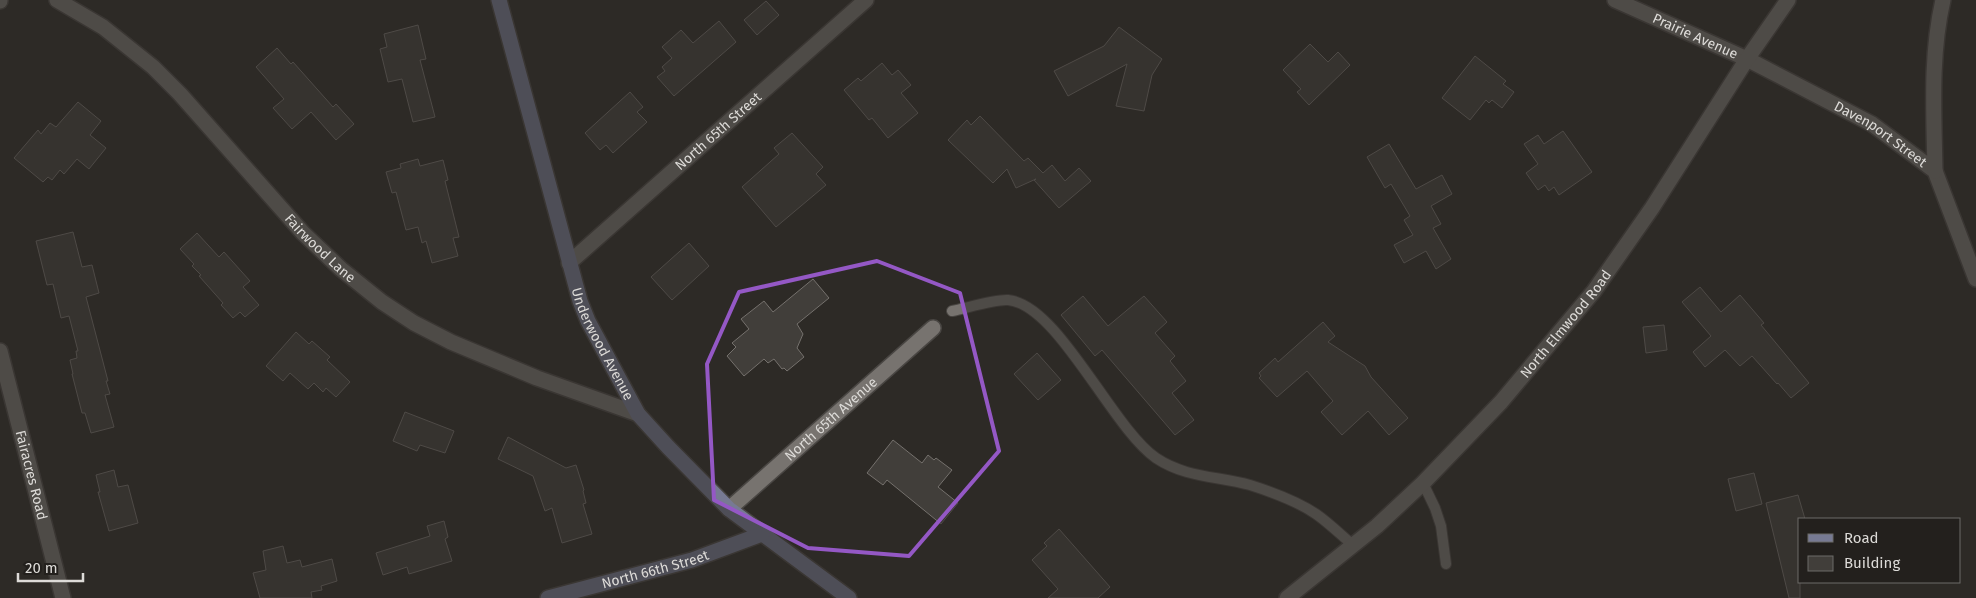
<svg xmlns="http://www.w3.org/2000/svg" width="1976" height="598" font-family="'Fira Sans',sans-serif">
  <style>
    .building { fill: #413e3a; stroke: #75716d }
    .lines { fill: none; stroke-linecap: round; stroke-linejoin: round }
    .lane-casing { stroke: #494643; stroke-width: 12 }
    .street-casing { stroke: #494643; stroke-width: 18 }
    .secondary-casing { stroke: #494643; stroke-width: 18 }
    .lane { stroke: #77736f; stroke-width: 10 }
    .street { stroke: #77736f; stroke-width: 15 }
    .secondary { stroke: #777a93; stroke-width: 15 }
    .marked { fill: none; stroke: #9458c5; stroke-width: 4; stroke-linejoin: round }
    .labels { text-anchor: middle; stroke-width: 4; stroke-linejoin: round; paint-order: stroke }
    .street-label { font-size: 14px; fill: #dddbd8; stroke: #23201d }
  </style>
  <rect width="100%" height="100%" fill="#2d2a26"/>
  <path class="building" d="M 766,1 L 779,15 L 757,35 L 744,20 Z
    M 719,21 L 736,42 L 674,96 L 657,77 L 665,71 L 662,67 L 672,58 L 662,47 L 681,30 L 693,43 Z
    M 418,25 L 426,59 L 420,60 L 435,117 L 413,122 L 402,79 L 388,82 L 380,49 L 387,47 L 384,34 Z
    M 1119,27 L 1162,59 L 1152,75 L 1144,111 L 1116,106 L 1127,64 L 1068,96 L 1054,71 L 1104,46 Z
    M 1310,44 L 1328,62 L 1338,52 L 1350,65 L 1309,105 L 1297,92 L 1301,89 L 1283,70 Z
    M 277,48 L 291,64 L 293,62 L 333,107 L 336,104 L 354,124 L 336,140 L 311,112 L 292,129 L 273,108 L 284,99 L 256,67 Z
    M 1475,56 L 1506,81 L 1503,84 L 1514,92 L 1502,108 L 1492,100 L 1489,103 L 1486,100 L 1470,120 L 1442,98 Z
    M 882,63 L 892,75 L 898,70 L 911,85 L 901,93 L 918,113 L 888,138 L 872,118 L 869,120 L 844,90 L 858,78 L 861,81 Z
    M 630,92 L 643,107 L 637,112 L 647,122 L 613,153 L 606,145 L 600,150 L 585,133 Z
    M 78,102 L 101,121 L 90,135 L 106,148 L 89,169 L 77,159 L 64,174 L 60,170 L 52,180 L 48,177 L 43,182 L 14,158 L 38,130 L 41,134 L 50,123 L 56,127 Z
    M 980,116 L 1024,161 L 1028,158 L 1043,173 L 1052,165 L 1065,181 L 1079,168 L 1091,181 L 1059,208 L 1034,180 L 1036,179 L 1016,188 L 1007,169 L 993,183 L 948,140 L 967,120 L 971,125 Z
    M 1563,131 L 1592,172 L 1559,195 L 1554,187 L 1549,191 L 1545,185 L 1538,190 L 1526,173 L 1538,164 L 1524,144 L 1538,135 L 1544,144 Z
    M 792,133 L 823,167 L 816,174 L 826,185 L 776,227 L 742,187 L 779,154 L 774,148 Z
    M 1389,144 L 1416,189 L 1442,175 L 1452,194 L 1431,206 L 1441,224 L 1433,228 L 1451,259 L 1436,269 L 1426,251 L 1404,263 L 1394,245 L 1413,235 L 1404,220 L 1410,216 L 1391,184 L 1385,188 L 1367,157 Z
    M 418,159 L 420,166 L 443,160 L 448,180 L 445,181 L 459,237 L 453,238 L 458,256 L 432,263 L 426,241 L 422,243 L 418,227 L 406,230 L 396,192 L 392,193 L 386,172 L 401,168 L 400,164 Z
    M 73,232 L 82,267 L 92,265 L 99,293 L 86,297 L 108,381 L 106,381 L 110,394 L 105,395 L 114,427 L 91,433 L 85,413 L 82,413 L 72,374 L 73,374 L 70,360 L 77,358 L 76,351 L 78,351 L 69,316 L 61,318 L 53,284 L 47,285 L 36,241 Z
    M 197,233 L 219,257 L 224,252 L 250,281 L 243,287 L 259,305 L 245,317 L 240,312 L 233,318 L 221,305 L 223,303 L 199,276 L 201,275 L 192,266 L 194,264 L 180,249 Z
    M 689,243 L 709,266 L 672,300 L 651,277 Z
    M 813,279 L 829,298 L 797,324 L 803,334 L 797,348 L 804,357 L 787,371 L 784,368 L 782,369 L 774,359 L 768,363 L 764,359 L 744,376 L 727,356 L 736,347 L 732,343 L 749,329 L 741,319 L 764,301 L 773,312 Z
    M 1700,287 L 1721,312 L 1740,295 L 1764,323 L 1761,325 L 1809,383 L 1791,398 L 1778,383 L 1777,384 L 1752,356 L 1740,366 L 1725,350 L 1705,367 L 1693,352 L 1711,336 L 1682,302 Z
    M 1083,296 L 1108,326 L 1144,296 L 1167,322 L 1155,333 L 1175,356 L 1170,361 L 1186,381 L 1172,393 L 1194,420 L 1175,435 L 1102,350 L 1095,356 L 1061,315 Z
    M 1323,322 L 1335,336 L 1328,342 L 1365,366 L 1371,377 L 1408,418 L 1389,435 L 1368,411 L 1342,435 L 1321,412 L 1333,401 L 1307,371 L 1277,397 L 1259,378 L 1261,376 L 1259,373 L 1275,358 L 1278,362 Z
    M 1664,325 L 1667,350 L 1646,353 L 1643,327 Z
    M 296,332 L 309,344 L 312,341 L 330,357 L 327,360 L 350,382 L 336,397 L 326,388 L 323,392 L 314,383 L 308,389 L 290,373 L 283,381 L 266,366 Z
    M 1037,353 L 1061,380 L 1038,400 L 1014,374 Z
    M 405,412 L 454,431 L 445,453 L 420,445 L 417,451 L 393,441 Z
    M 508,437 L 566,468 L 576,465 L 584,490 L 583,491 L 586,503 L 583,504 L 592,534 L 562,543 L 552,508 L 545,511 L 533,476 L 498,459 Z
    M 893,440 L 922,463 L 928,455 L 934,460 L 936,458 L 952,470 L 938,487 L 958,503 L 941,524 L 887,480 L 883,485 L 867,473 Z
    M 114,470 L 118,487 L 128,485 L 138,523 L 109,531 L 98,492 L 100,492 L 96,475 Z
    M 1754,473 L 1762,504 L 1736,511 L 1728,479 Z
    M 1798,495 L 1805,519 L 1800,519 L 1800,598 L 1789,598 L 1766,503 Z
    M 444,521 L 448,537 L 445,539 L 452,561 L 409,574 L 407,567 L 383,575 L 376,553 L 430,536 L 427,526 Z
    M 1059,529 L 1110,587 L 1098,598 L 1048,598 L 1058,589 L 1032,560 L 1047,546 L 1044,543 Z
    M 283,546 L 287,563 L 300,560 L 302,567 L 332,559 L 337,581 L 321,586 L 322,590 L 311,592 L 312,598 L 260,598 L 253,573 L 266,570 L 263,551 Z"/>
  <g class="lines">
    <g class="lane-casing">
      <path id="lane" d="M 952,311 C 967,308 995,299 1008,300 C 1058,304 1112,428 1156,458 C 1186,478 1218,476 1250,485 C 1272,492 1297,501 1316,514 C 1329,523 1341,535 1354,546
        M 1423,483 L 1435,508 L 1441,526 L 1446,564"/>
    </g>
    <g class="street-casing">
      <g id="street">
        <path id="s1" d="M 57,0 L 103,27 L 153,67 L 180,94 L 303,233 L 341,269 L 382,302 L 414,323 L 451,342 L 537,378 L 638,414"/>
        <path id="s2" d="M 1615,0 L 1747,59 L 1872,124 L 1935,171 L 1976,279"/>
        <path d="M 0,1 L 0,0"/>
        <path d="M 1935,171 C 1934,114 1930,56 1943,0"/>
        <path id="s3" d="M 569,263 L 866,0"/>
        <path id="s4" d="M 0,351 L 63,598"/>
        <path id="s5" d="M 729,509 L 933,328"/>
        <path id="s6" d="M 1287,598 L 1377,526 L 1423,483 L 1501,402 L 1594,291 L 1652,208 L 1747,59 L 1788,0"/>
      </g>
    </g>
    <g class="secondary-casing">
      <g id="secondary">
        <path id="s7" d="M 499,0 L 580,301 L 588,321 L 638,414 L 668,447 L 729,509 L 849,598"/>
        <path id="s8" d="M 548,598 L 692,560 L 762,534"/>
      </g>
    </g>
    <use href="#lane" class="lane"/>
    <use href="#street" class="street"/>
    <use href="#secondary" class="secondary"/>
  </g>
  <path d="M0 0H1976V598H0ZM 877,261 L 960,293 L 999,451 L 909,556 L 808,548 L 714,500 L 707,364 L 739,292 Z" fill="#2d2a26" fill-opacity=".55" fill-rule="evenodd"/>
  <path class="marked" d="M 877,261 L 960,293 L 999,451 L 909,556 L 808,548 L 714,500 L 707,364 L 739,292 Z"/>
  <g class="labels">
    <g class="street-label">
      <text dy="5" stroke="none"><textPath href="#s2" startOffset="88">Prairie Avenue</textPath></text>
      <text dy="5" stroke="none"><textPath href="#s3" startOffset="199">North 65th Street</textPath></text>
      <text dy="5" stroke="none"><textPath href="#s2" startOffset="298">Davenport Street</textPath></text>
      <text dy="5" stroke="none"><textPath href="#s1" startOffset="364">Fairwood Lane</textPath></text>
      <text dy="5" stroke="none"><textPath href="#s6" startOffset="392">North Elmwood Road</textPath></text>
      <text dy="5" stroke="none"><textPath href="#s7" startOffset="360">Underwood Avenue</textPath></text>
      <text dy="5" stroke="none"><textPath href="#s5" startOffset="136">North 65th Avenue</textPath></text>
      <text dy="5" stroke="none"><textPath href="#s4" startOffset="128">Fairacres Road</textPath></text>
      <text dy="5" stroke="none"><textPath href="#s8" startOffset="111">North 66th Street</textPath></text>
    </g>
  </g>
  <rect x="1798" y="518" width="162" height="65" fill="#23201d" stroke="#6d6b68"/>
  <rect x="1808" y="534" width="25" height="8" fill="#777a93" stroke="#6d6b68"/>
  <text x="1844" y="543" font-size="15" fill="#dddbd8">Road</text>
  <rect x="1808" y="556" width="25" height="15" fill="#413e3a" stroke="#6d6b68"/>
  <text x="1844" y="568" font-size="15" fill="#dddbd8">Building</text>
  <path d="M18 573v8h65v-8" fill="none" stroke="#dddbd8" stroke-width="2.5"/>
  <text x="25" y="573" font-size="15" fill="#dddbd8" stroke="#23201d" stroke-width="4" paint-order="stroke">20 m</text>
</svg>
